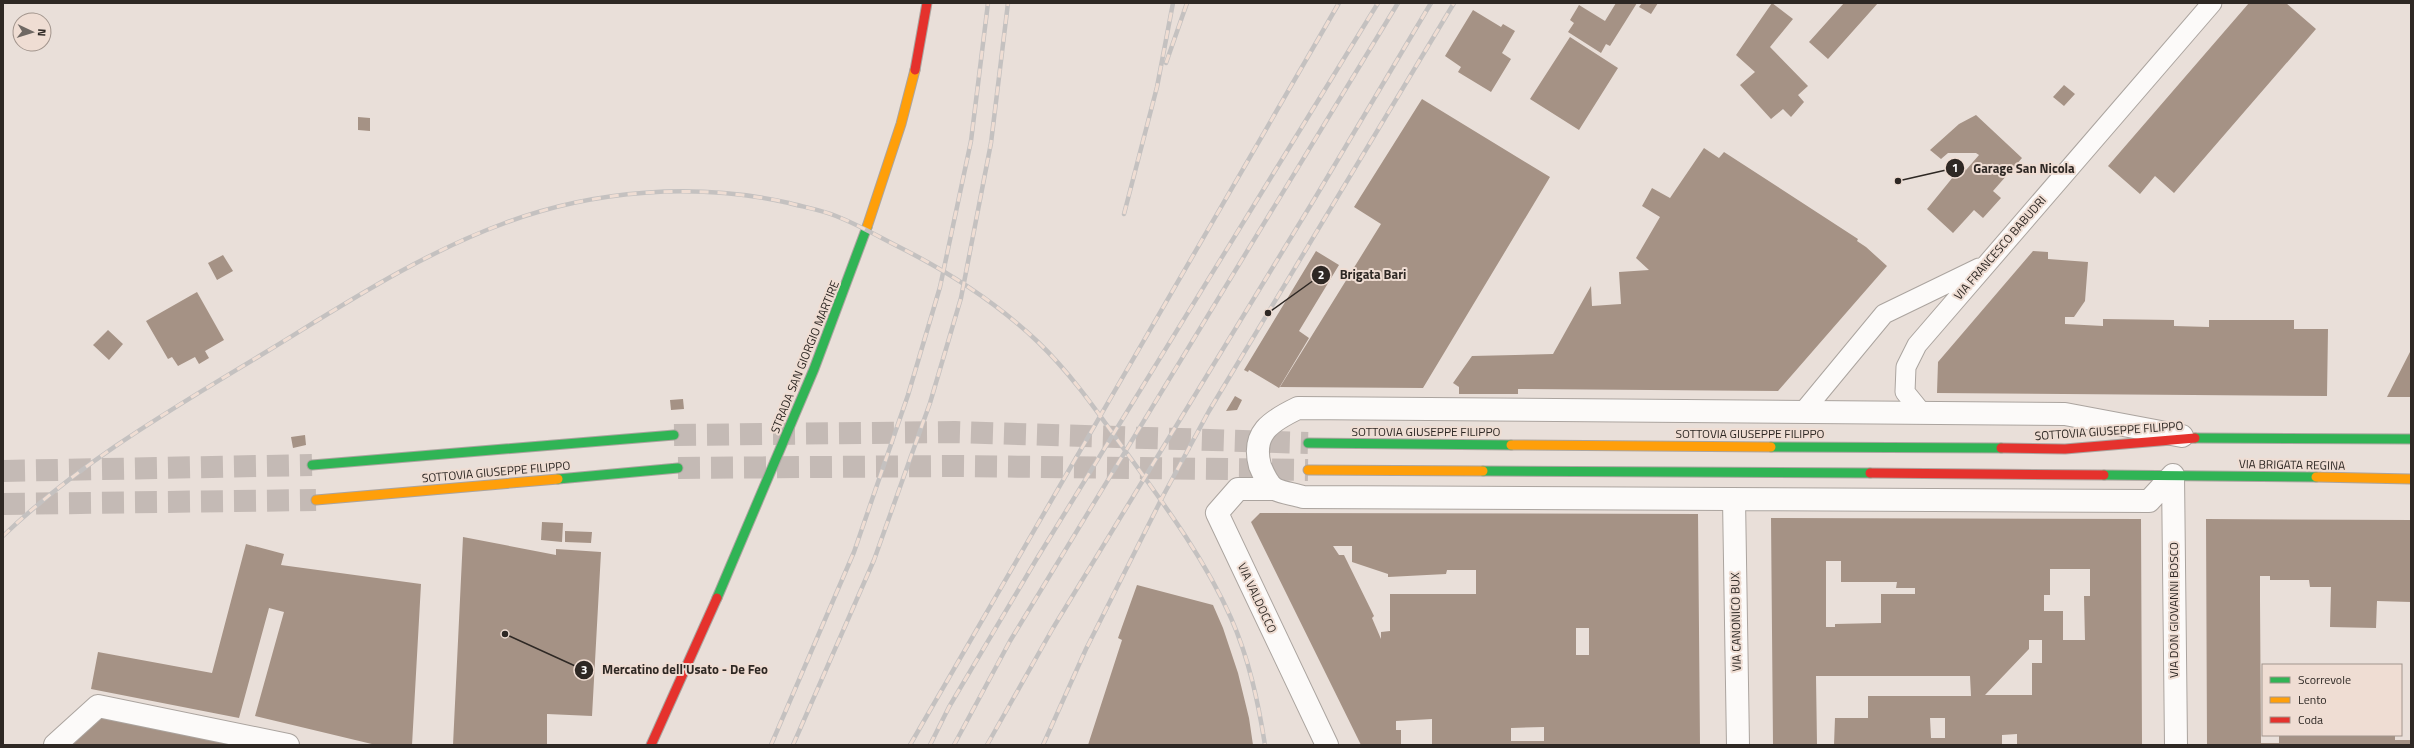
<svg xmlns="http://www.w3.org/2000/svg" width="2414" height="748" font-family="'Titillium Web',sans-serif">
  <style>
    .building { fill: #a59285; fill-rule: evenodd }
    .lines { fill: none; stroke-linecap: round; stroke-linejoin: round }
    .secondary-tunnel { stroke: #c4bab5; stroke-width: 22; stroke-dasharray: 22 11; stroke-linecap: butt }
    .lane-casing { stroke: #aba49f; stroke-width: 21 }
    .street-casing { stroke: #aba49f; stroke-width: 24 }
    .fast-casing { stroke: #aba49f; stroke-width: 11 }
    .slow-casing { stroke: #aba49f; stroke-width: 11 }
    .jam-casing { stroke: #aba49f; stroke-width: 11 }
    .lane { stroke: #fcfaf9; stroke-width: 19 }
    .street { stroke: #fcfaf9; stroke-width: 22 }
    .fast { stroke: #30b455; stroke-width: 9 }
    .slow { stroke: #ff9f0a; stroke-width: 9 }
    .jam { stroke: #e5322d; stroke-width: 9 }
    .rail-casing { stroke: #c4c1c0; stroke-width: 4.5 }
    .rail { stroke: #efddd3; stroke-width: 3; stroke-dasharray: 9; stroke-linecap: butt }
    .labels { text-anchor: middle; stroke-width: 4; stroke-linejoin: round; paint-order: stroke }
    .street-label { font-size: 12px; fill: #2e2824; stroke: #efddd3 }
    .leader { fill: none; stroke: #2e2824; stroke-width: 1.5 }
    .callout-dot { fill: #2e2824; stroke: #efddd3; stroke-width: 1.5 }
    .mark-label { font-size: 12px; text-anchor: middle; font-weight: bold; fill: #fff }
    .callout-label { font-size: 13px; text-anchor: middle; font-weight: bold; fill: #2e2824; stroke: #efddd3; stroke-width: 4; stroke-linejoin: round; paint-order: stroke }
  </style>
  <rect width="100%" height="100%" fill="#e9dfd9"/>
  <path class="building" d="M 1616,3 L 1637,3 L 1610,46 L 1606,44 L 1601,53 L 1568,32 L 1574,23 L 1570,20 L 1579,5 L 1605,21 Z
    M 1642,3 L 1658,3 L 1651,14 L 1639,7 Z
    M 1772,3 L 1793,19 L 1770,47 L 1808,86 L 1798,95 L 1804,102 L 1791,117 L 1783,109 L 1771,119 L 1740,85 L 1755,72 L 1736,55 Z
    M 1844,3 L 1878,3 L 1828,59 L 1809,42 Z
    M 2249,3 L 2286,3 L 2316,29 L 2174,193 L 2155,176 L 2140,194 L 2108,166 Z
    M 1473,10 L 1501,27 L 1503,24 L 1515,31 L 1502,53 L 1511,59 L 1491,92 L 1458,72 L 1461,67 L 1445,56 Z
    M 1570,37 L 1618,68 L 1579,130 L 1530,99 Z
    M 2064,85 L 2075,94 L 2064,106 L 2053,97 Z
    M 1422,99 L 1550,177 L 1423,388 L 1280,387 L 1381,224 L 1354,207 Z
    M 1976,115 L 2022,158 L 1993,191 L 2001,198 L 1983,218 L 1974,210 L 1953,233 L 1927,209 L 1962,166 L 1966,170 L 1979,155 L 1976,153 L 1948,153 L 1941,159 L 1930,150 L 1959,124 Z
    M 358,117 L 370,118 L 370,131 L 358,130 Z
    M 1704,148 L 1719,158 L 1724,152 L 1858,239 L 1857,241 L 1866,247 L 1887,266 L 1778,391 L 1518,389 L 1518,394 L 1459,394 L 1459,387 L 1453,383 L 1472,356 L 1553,354 L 1591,286 L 1592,306 L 1621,304 L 1619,272 L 1649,270 L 1636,258 L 1660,217 L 1642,206 L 1652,188 L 1670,198 Z
    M 1316,251 L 1339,265 L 1299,331 L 1309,338 L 1279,388 L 1249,370 L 1248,372 L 1244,370 Z
    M 2033,251 L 2048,252 L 2048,259 L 2088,262 L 2085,301 L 2074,317 L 2065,317 L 2065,324 L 2103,326 L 2103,319 L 2174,320 L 2174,326 L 2209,327 L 2209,320 L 2294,320 L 2294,329 L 2328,329 L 2327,396 L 1937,393 L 1938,362 Z
    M 223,255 L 233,271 L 217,280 L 208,263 Z
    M 197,292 L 224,340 L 205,351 L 209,358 L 199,364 L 195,357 L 178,366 L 172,357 L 168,359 L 146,321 Z
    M 108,330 L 123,344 L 109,360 L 93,345 Z
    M 2411,350 L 2411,397 L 2387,397 L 2389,393 Z
    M 1235,396 L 1242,400 L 1237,410 L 1226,411 Z
    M 683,399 L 684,409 L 671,410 L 670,400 Z
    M 305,435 L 306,445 L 293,448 L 291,437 Z
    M 1260,513 L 1698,514 L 1700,745 L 1432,745 L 1432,719 L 1396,721 L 1396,730 L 1401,730 L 1401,745 L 1361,745 L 1251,522 ZM 1333,546 L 1352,546 L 1352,562 L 1388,574 L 1388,577 L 1446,574 L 1447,570 L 1476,570 L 1476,594 L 1390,594 L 1390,631 L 1381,632 L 1381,639 L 1372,618 L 1374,616 L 1344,555 L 1339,555 ZM 1576,628 L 1589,628 L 1589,655 L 1576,655 ZM 1544,727 L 1544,741 L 1511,741 L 1511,728 Z
    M 1771,518 L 2141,519 L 2142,745 L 2017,745 L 2017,734 L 2002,735 L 2002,745 L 1834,745 L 1835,718 L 1868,718 L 1868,696 L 1971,696 L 1970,676 L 1816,676 L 1817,745 L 1773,745 ZM 1826,561 L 1841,561 L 1841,582 L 1897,582 L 1896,588 L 1915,588 L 1915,594 L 1881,594 L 1881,623 L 1835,624 L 1835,627 L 1826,627 ZM 2050,569 L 2090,569 L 2090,596 L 2084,596 L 2085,640 L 2063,640 L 2063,611 L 2044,611 L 2044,595 L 2050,595 ZM 2029,640 L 2042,640 L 2042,663 L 2032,663 L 2032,695 L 1985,695 L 2029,649 ZM 1930,718 L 1945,718 L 1945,738 L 1931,738 Z
    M 2206,519 L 2411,520 L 2411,602 L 2377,601 L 2376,628 L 2330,627 L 2331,587 L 2310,587 L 2309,580 L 2270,580 L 2270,576 L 2260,576 L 2260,601 L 2261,743 L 2279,743 L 2279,735 L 2395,735 L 2395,740 L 2411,740 L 2411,745 L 2207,745 Z
    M 542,522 L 563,523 L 562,542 L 541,540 Z
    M 565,531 L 592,532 L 591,543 L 565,542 Z
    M 463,537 L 556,555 L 556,549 L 601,552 L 592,716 L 547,714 L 547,745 L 453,745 Z
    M 246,544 L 284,554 L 281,565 L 421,584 L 412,745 L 376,745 L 255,716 L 284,612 L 269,608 L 239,718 L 91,689 L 98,652 L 212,673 Z
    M 1137,585 L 1213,605 L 1223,628 L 1238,673 L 1249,718 L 1253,745 L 1088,745 L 1122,640 L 1118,638 Z
    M 98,717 L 232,744 L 232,745 L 70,745 Z"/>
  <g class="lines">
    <path class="secondary-tunnel" d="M 674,435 L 955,432 L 1308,443
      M 678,468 L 954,466 L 1308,470
      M 3,471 L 312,465
      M 3,504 L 316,500"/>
    <g class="lane-casing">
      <path id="lane" d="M 1803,412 L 1884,314 L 1979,268
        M 1922,413 L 1905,392 L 1906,367 L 1917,345 L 2212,3"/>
    </g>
    <g class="street-casing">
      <path id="street" d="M 2173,475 L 2149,501 L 1303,497 C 1295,494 1282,493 1275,489 C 1268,485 1263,473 1260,466 C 1251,433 1271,421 1298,408 L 2065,414 L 2182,436
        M 2173,475 L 2176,745
        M 1275,489 L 1238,489 L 1217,513 L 1327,745
        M 1734,499 L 1738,745
        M 55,745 L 98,706 L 288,745"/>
    </g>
    <g class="fast-casing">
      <path id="fast" d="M 2195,438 L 2411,439
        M 1308,443 L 1511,445
        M 1771,447 L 2001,448
        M 312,465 L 674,435
        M 1483,471 L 1870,473
        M 2104,475 L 2316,477
        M 558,479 L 678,468
        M 717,598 L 814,369 L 867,227"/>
    </g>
    <g class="slow-casing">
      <path id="slow" d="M 867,227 L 901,124 L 915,70
        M 1511,445 L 1771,447
        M 1308,470 L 1483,471
        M 2316,477 L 2411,479
        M 316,500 L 558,479"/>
    </g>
    <g class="jam-casing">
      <path id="jam" d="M 915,70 L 927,3
        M 2001,448 L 2065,449 L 2195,438
        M 1870,473 L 2104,475
        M 651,745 L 717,598"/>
    </g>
    <use href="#lane" class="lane"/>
    <use href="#street" class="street"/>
    <use href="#fast" class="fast"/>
    <use href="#slow" class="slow"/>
    <use href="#jam" class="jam"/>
    <g class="rail-casing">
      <path id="rail" d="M 1166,63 L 1187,3
        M 1124,214 L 1157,87 L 1173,3
        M 3,536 C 81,461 174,408 266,352 C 343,305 420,254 505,223 C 593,190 696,182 789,203 C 804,207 821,210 836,216 C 859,225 881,238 903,249 C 952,274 998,304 1038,342 C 1068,371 1092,404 1116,438 C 1157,495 1202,553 1231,618 C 1249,659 1258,701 1265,745
        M 771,745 L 854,552 L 908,395 L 940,287 L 971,141 L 988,3
        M 793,745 L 874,560 L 930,403 L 961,298 L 991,143 L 1008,3
        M 910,745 L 1339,3
        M 930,745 L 949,707 L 1036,560 L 1378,3
        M 954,745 L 1010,641 L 1398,3
        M 987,745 L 1053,628 L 1315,198 L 1431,3
        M 1043,745 L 1086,649 L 1163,496 L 1209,411 L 1454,3"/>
    </g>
    <use href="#rail" class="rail"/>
  </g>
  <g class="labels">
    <g class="street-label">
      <text transform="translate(2000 248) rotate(-49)" y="4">VIA FRANCESCO BABUDRI</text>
      <text transform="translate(805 357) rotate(-68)" y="4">STRADA SAN GIORGIO MARTIRE</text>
      <text transform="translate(2109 431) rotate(-4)" y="4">SOTTOVIA GIUSEPPE FILIPPO</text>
      <text x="1426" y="436">SOTTOVIA GIUSEPPE FILIPPO</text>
      <text x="1750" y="438">SOTTOVIA GIUSEPPE FILIPPO</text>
      <text transform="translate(2292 465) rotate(1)" y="4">VIA BRIGATA REGINA</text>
      <text transform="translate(496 472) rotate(-5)" y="4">SOTTOVIA GIUSEPPE FILIPPO</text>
      <text transform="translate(1257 598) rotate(65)" y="4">VIA VALDOCCO</text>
      <text transform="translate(2174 610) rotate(-90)" y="4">VIA DON GIOVANNI BOSCO</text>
      <text transform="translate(1736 622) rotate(-91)" y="4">VIA CANONICO BUX</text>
    </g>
  </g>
  <path class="leader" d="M1898 181L1955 168M1268 313L1321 275M505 634L584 670"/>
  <g class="callout-dot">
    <circle cx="1898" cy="181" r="4"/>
    <circle cx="1268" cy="313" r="4"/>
    <circle cx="505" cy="634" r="4"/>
    <circle cx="1955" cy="168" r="10"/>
    <circle cx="1321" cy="275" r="10"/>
    <circle cx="584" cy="670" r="10"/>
  </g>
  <g class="mark-label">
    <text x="1955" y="172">1</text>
    <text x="1321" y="279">2</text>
    <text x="584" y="674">3</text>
  </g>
  <g class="callout-label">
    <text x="2024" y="173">Garage San Nicola</text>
    <text x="1373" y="279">Brigata Bari</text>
    <text x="685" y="674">Mercatino dell'Usato - De Feo</text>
  </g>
  <rect width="2414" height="748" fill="none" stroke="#2e2824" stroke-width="8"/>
  <rect x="2262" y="664" width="140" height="72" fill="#efddd3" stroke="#a2958d"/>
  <rect x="2270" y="677" width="20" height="6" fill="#30b455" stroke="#a2958d"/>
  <text x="2298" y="684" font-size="12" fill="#2e2824">Scorrevole</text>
  <rect x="2270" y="697" width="20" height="6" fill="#ff9f0a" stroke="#a2958d"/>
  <text x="2298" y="704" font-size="12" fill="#2e2824">Lento</text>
  <rect x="2270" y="717" width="20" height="6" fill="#e5322d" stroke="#a2958d"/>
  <text x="2298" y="724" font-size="12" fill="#2e2824">Coda</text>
  <g transform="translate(32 32) rotate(94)"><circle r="19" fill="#efddd3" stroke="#a2958d"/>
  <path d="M0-3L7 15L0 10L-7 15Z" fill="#6f6863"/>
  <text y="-6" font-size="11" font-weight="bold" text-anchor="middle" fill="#2e2824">N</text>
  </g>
</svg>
